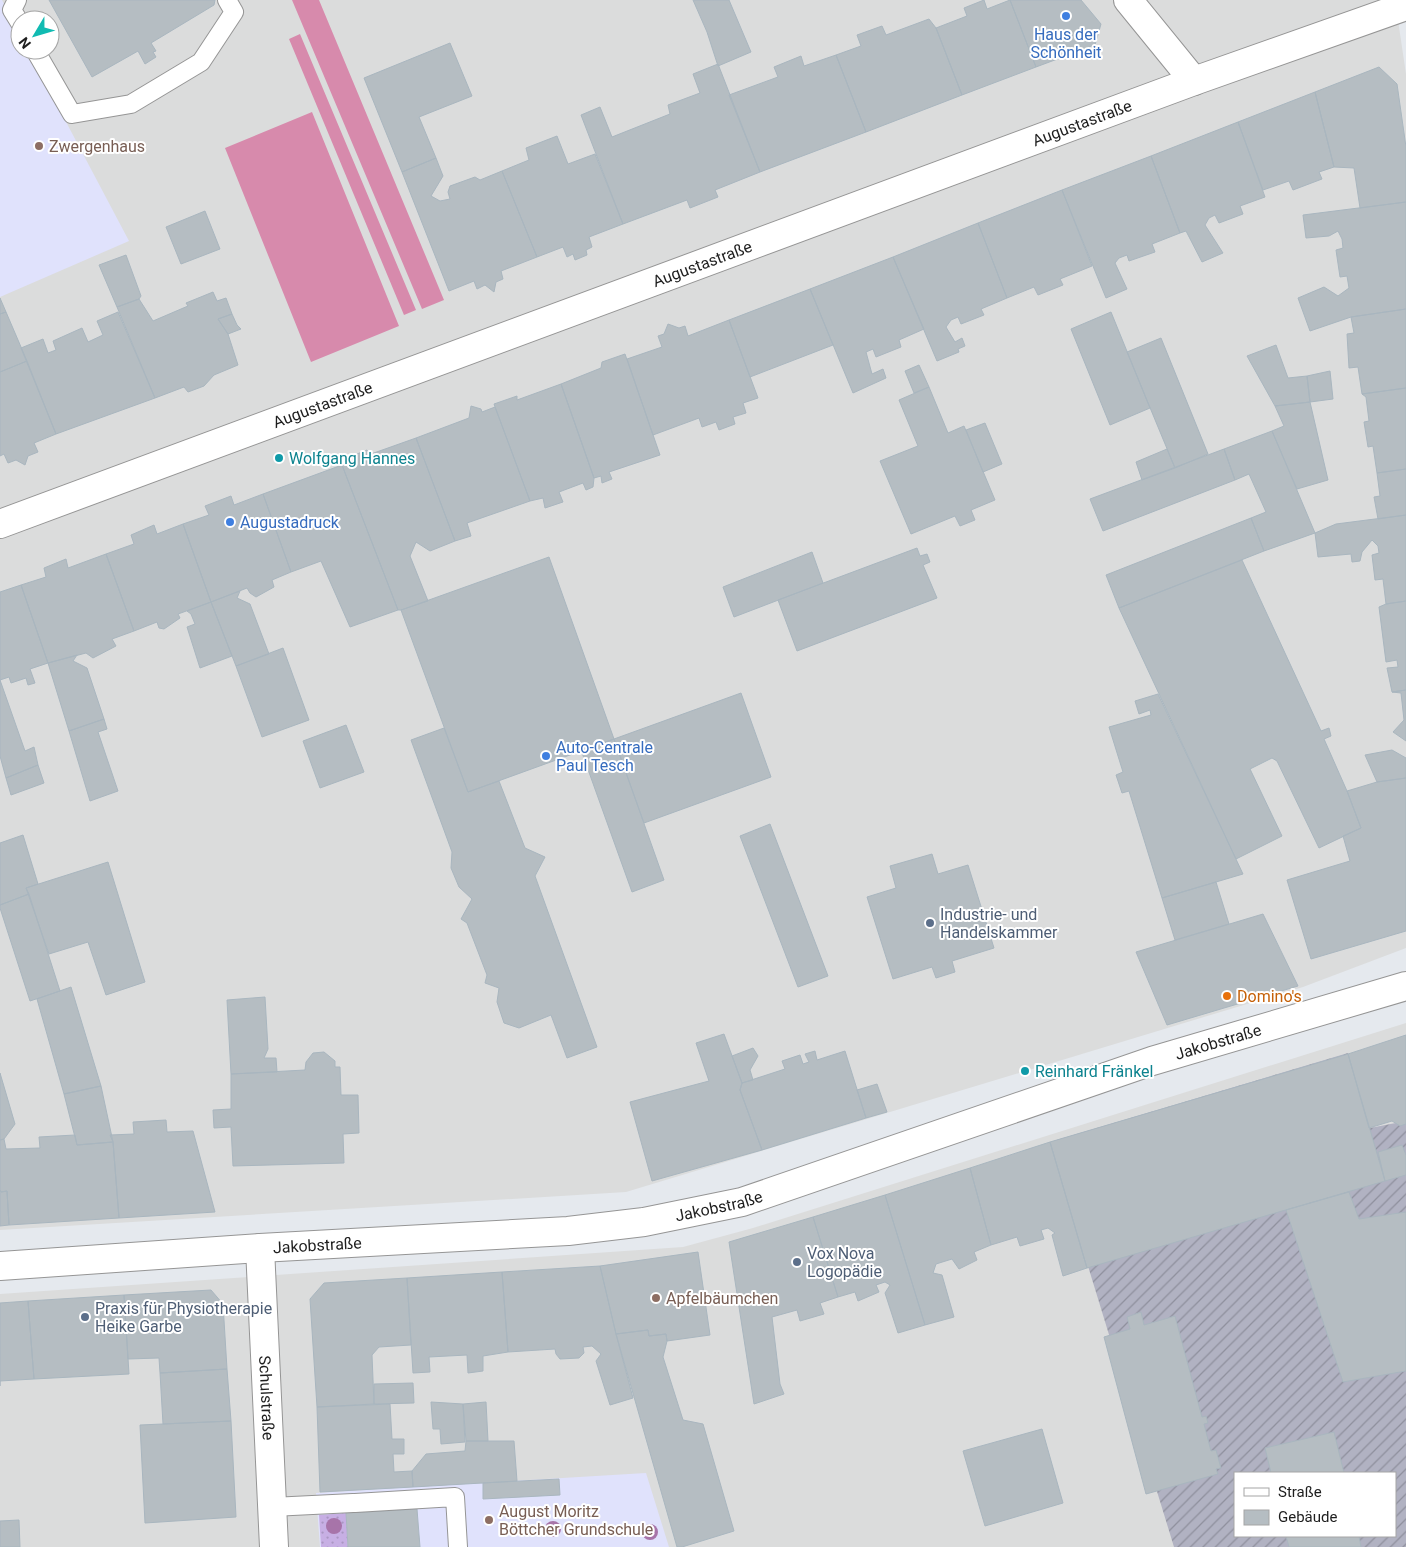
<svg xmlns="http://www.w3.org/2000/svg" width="1406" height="1547" font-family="Roboto,sans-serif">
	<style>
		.residential { fill: #dbdcdc; fill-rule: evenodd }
		.education { fill: #e0e2fc }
		.construction { fill: url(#construction-furrows); fill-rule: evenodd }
		.grass { fill: url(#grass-dots) }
		.pitch { fill: #d78aac }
		.building { fill: #b5bdc2; stroke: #a9b6bf }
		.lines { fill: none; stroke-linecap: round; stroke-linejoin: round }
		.lane-casing { stroke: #959595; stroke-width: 20 }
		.street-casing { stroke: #959595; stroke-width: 30 }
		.lane { stroke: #fff; stroke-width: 18 }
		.street { stroke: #fff; stroke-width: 28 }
		.tree { fill: #a774a9 }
		.shop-dot { fill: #3f7fe0; stroke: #fff; stroke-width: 2 }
		.education-dot { fill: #8d6e63; stroke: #fff; stroke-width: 2 }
		.culture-dot { fill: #0f9aa8; stroke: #fff; stroke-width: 2 }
		.service-dot { fill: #5c6f8a; stroke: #fff; stroke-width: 2 }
		.food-dot { fill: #e8710a; stroke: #fff; stroke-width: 2 }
		.labels { text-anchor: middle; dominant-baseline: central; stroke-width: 4; stroke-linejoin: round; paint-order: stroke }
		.shop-label { font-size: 16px; fill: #366cbe; stroke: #fff; text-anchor: start }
		.street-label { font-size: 16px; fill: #1e1e1e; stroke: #fff }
		.education-label { font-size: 16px; fill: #785e54; stroke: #fff; text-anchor: start }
		.culture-label { font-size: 16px; fill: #0d838f; stroke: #fff; text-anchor: start }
		.service-label { font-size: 16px; fill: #4e5e75; stroke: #fff; text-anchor: start }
		.food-label { font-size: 16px; fill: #c56008; stroke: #fff; text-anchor: start }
	</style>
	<defs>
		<pattern id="construction-furrows" width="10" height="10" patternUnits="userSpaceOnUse" patternTransform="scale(1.25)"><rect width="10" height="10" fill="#b1b2c2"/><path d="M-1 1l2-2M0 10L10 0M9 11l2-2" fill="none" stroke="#8f909d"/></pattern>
		<pattern id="grass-dots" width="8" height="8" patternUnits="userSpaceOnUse" patternTransform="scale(1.25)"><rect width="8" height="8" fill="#c7afe4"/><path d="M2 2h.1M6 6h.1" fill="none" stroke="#aa96c3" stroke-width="1.8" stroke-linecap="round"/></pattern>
	</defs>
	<rect width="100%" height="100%" fill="#e5e9ee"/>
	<path class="residential" d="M0 0H1395L1406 74V948L1303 987 626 1192 0 1230ZM20 20H50V50H20Z
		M1406 1023V1547H0V1294L683 1247 753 1228ZM1235 1473H1395V1536H1235Z"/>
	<path class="education" d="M0 0H2L20 34V50H28L129 241 0 297Z
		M646 1473 669 1547H320L316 1493Z"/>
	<path class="construction" d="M1348 1053 1370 1128 1406 1121V1547H1174L1050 1142ZM1235 1473H1395V1536H1235Z"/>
	<path class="grass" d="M346 1513 348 1547H321L319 1515Z"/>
	<path class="pitch" d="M292 0H319L444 300 422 309Z
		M300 34 416 310 404 315 289 39Z
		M312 112 399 326 311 362 225 148Z"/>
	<path class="building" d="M49 0H215L214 5 151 43 156 51 153 52 156 57 145 64 138 51 92 77Z
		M693 0H729L751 52 718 66 707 32Z
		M984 0 987 9 1010 0 1036 67 962 95 936 28 967 16 964 8Z
		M1010 0H1081L1101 24 1095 45 1036 67Z
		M929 19 936 28 962 95 866 132 836 55 861 46 857 35 882 26 886 35Z
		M450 43 472 96 419 117 436 158 402 172 364 78Z
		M836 55 866 132 760 172 729 95 778 77 774 67 801 56 804 66Z
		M718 64 760 172 715 190 718 197 690 208 687 200 623 224 581 115 600 107 612 137 670 114 668 105 700 93 693 74Z
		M1379 67 1397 84 1406 147V202L1360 208 1354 168 1334 167 1315 92Z
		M1315 92 1334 167 1319 172 1322 179 1293 190 1289 181 1263 190 1238 122Z
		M1238 122 1265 197 1240 206 1243 214 1219 223 1215 215 1209 218 1205 225 1223 253 1202 262 1186 231 1180 233 1151 156Z
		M557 136 568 164 595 154 623 224 589 237 592 247 586 250 587 255 575 260 573 254 567 257 563 247 537 257 502 171 529 160 526 148Z
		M1151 156 1180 233 1152 244 1155 252 1129 261 1127 255 1119 258 1115 263 1127 289 1106 298 1062 190Z
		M436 158 443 176 431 196 440 201 450 199 448 192 450 186 475 177 480 180 502 171 537 257 501 271 503 279 496 282 494 292 485 285 477 289 474 281 449 291 402 172Z
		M1062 190 1092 266 1060 279 1063 285 1038 295 1034 287 1007 298 978 223Z
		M1406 202V309L1351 317 1310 331 1298 298 1324 287 1338 296 1349 288 1347 276 1340 277 1336 250 1343 248 1342 239 1338 231 1329 236 1306 238 1303 215Z
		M205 211 220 249 181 264 166 227Z
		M978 223 1007 298 981 309 984 315 961 324 958 317 951 320 946 327 955 342 962 338 965 346 958 349 959 352 937 361 893 257Z
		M126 255 141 296 139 299 117 307 99 265Z
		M893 257 924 329 899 340 901 347 876 357 873 349 866 352 872 374 883 369 886 378 853 393 810 289Z
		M810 289 833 345 750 377 729 320Z
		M213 292 217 301 226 298 232 314 218 319 228 334 238 365 214 375 204 386 188 392 184 387 155 398 117 307 139 299 153 321 188 306 186 303Z
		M0 298 6 312 0 314Z
		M1406 309V388L1362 394 1358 367 1349 368 1347 334 1354 333 1351 317Z
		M6 312 27 361 0 372V314Z
		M118 312 155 398 56 434 21 348 43 339 48 353 56 350 53 341 82 328 88 342 103 335 97 321Z
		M1111 312 1150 408 1110 425 1071 329Z
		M232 314 237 325 241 329 228 334 218 319Z
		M729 320 758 398 743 403 746 413 733 417 735 424 719 430 716 422 702 427 699 418 653 435 627 359 662 347 658 336 664 334 668 324 679 328 685 326 688 336Z
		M1161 338 1208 454 1175 468 1127 352Z
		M1276 345 1288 378 1307 376 1310 402 1275 406 1247 356Z
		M625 354 660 455 609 472 612 479 602 483 601 476 594 478 561 384 601 368 602 362Z
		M27 361 56 434 34 443 38 452 28 456 25 465 16 460 8 463 4 454 0 456V372Z
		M919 365 929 387 914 393 905 371Z
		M1330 371 1333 399 1310 402 1307 376Z
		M561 384 594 478 593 487 586 490 583 483 559 492 563 502 545 508 543 498 530 501 494 404 517 396V400Z
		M929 387 948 433 964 426 995 500 971 510 975 520 960 526 955 516 911 534 880 461 918 446 899 400Z
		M1406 388V469L1377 473 1373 446 1368 447 1364 422 1369 421 1366 397 1362 394Z
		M1310 402 1328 480 1297 489 1272 431 1284 426 1275 406Z
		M471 406 481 409 482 412 495 407 530 501 467 523 471 536 455 541 416 438 469 418Z
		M985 423 1002 464 983 472 966 430Z
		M1272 431 1315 533 1264 551 1251 518 1266 512 1249 474 1235 480 1224 449Z
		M416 438 455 541 430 551 416 542 410 556 428 601 401 610H398L342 465V460L367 450 371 454Z
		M1167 449 1175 468 1142 480 1136 462Z
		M1224 449 1235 480 1103 531 1090 499Z
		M342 465 398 610 350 627 321 561 291 572 263 494Z
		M1406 469V515L1378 519 1374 497 1380 496 1377 473Z
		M263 494 291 572 272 580 274 587 256 597 250 593 247 588 211 602 183 524 209 515 205 506 231 496 234 505Z
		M1406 515V601L1386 604 1383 579 1375 580 1372 555 1379 553 1378 546 1372 540 1362 552 1360 561 1352 562 1351 554 1318 557 1315 533 1336 524Z
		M1251 518 1264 551 1119 608 1106 575Z
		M183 524 211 602 178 614 180 618 164 629 159 628 157 622 134 631 106 554 134 544 131 535 154 525 157 534Z
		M917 548 920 556 927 554 930 562 923 565 937 598 797 651 778 600Z
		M812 552 823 583 734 617 723 587Z
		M106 554 134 631 112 639 116 646 93 658 86 653 48 663 21 585 46 577 44 568 66 559 68 568Z
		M549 557 614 739 468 792 401 610Z
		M1242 560 1321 731 1329 728 1331 736 1324 739 1347 791 1361 828 1319 848 1277 761 1272 758 1250 769 1282 836 1236 859 1119 608Z
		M21 585 48 663 30 669 35 683 28 685 26 678 11 683 9 677 0 680V592Z
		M240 591 237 598 250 604 269 654 236 666 211 602Z
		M1406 601V690L1392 692 1387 668 1398 667 1397 660 1386 662 1379 607 1386 604Z
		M211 602 232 656 200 668 187 627 195 624 191 614 187 611Z
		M283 648 309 720 262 737 236 666Z
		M77 655 73 661 87 668 104 719 69 731 48 663Z
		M0 680 25 751 34 747 38 765 6 778 0 756Z
		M1406 690V741L1393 732 1404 720 1401 693 1392 692Z
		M741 693 771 777 644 823 614 739Z
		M1158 694 1243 874 1162 898 1129 791 1122 793 1116 775 1123 772 1109 727 1151 715 1150 710 1139 714 1135 701Z
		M104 719 107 729 98 732 118 791 90 801 69 731Z
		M346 725 364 772 320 788 303 741Z
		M444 728 468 792 499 781 525 848 545 857 535 876 597 1047 567 1058 551 1015 519 1028 504 1023 497 1002 499 988 485 983 487 975 467 923 461 919 472 899 459 887 451 868 452 852 411 740Z
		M614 739 664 880 632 892 581 750Z
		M1392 750 1406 758V778L1377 782 1365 755Z
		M38 765 44 783 11 795 6 778Z
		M1406 778V931L1311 959 1287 880 1350 861 1343 836 1361 828 1347 791 1377 782Z
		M770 824 828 976 798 987 740 836Z
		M23 835 38 884 26 888 29 894 0 905V843Z
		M932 854 938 874 968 865 994 948 952 961 955 972 936 978 932 967 893 979 867 897 896 888 890 866Z
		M108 862 145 982 106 995 88 942 49 954 26 888Z
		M1216 882 1229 924 1175 940 1162 898Z
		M29 894 60 991 30 1001 0 908V905Z
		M1263 914 1298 986 1167 1025 1136 952Z
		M71 987 101 1086 64 1094 37 999Z
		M265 997 268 1049 264 1058H276L277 1072 231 1074 227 1000Z
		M724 1034 742 1083 740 1090 762 1150 652 1181 630 1102 709 1081 696 1043Z
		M1406 1035V1124L1400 1126 1392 1121 1369 1128 1348 1054Z
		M753 1048 758 1056 750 1070 753 1080 742 1083 732 1056Z
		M815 1051 817 1060 845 1051 866 1118 762 1150 740 1090 742 1083 785 1069 782 1061 800 1055 803 1064 809 1062 805 1054Z
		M324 1052 335 1061V1067H340L341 1095H358L359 1133 343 1134 344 1163 233 1166 231 1127 214 1128 213 1110 231 1109V1074L305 1070 306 1062 313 1053Z
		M1348 1054 1385 1181 1087 1268 1050 1142Z
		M0 1073 15 1124 4 1139 0 1140Z
		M877 1084 887 1112 866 1118 857 1090Z
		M101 1086 113 1142 77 1145 64 1094Z
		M166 1120 167 1132 193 1131 215 1212 119 1218 113 1142 110 1135 134 1134 133 1122Z
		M75 1135 77 1145 113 1142 119 1218 9 1225 7 1191 1 1192 0 1190V1140L4 1139 6 1149 40 1148 39 1137Z
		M1050 1142 1087 1268 1063 1276 1052 1235 1055 1233 1048 1228 1041 1230 1044 1239 1020 1246 1017 1237 991 1245 970 1168Z
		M1402 1145 1406 1155V1175L1385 1181 1378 1152Z
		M970 1168 991 1245 974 1252 977 1260 959 1269 952 1259 936 1264 933 1273 942 1275 954 1317 925 1325 885 1195Z
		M0 1190 1 1192 7 1191 9 1225 0 1226Z
		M1349 1192 1359 1219 1406 1212V1371L1343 1382 1286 1210Z
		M885 1195 925 1325 898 1333 885 1293 890 1285 885 1282 876 1285 879 1292 858 1301 855 1292 838 1297 813 1217Z
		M813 1217 838 1297 820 1303 824 1314 800 1321 797 1310 772 1317 780 1384 784 1394 754 1404 729 1242Z
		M698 1252 710 1335 667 1341 666 1334 649 1336 648 1330 616 1334 600 1266Z
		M600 1266 616 1334 633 1398 610 1405 596 1361 601 1354 592 1346 583 1347 584 1353 579 1358 560 1359 556 1354 555 1349 508 1352 502 1272Z
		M502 1272 508 1352 483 1356V1371L468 1373 467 1355 429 1357 430 1372 413 1373 407 1278Z
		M407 1278 411 1345 379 1347 372 1355 374 1404 317 1407 310 1299 324 1283Z
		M211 1290 223 1304 227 1369 160 1373 159 1358 128 1359 124 1295Z
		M124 1295 129 1374 34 1379 28 1301Z
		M28 1301 34 1379 0 1381V1386V1303Z
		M1141 1312 1144 1325 1175 1316 1202 1417 1206 1416 1208 1423 1204 1424 1211 1451 1216 1450 1221 1468 1216 1469 1218 1474 1146 1494 1104 1337 1130 1329 1127 1317Z
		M648 1330 649 1336 666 1334 667 1341 663 1357 683 1420 703 1424 734 1531 682 1547H677L616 1334Z
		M227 1369 231 1421 163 1424 160 1373Z
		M413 1383 414 1403 374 1404V1384Z
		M431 1402 463 1404 465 1442 441 1444 440 1429H433Z
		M486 1402 488 1441H466L463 1404Z
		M390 1404 392 1439H404V1454H393L394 1472 412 1471 413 1487 320 1492 317 1407Z
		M231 1421 236 1517 145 1523 140 1425Z
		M1042 1429 1063 1503 985 1526 963 1451Z
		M1334 1432 1344 1473H1271L1265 1448Z
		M466 1441H514L517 1481 413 1487 412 1471 426 1454 465 1451Z
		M559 1479 560 1495 483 1499V1483Z
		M417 1509 420 1547H348L346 1513Z
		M19 1520 20 1547H0V1521Z
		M1286 1536H1359L1361 1547H1289Z"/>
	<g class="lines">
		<defs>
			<path id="lane" d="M17 0 12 10 20 23
				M35 50 72 114 131 104 201 62 234 12 227 0
				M355 1503 455 1497 458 1547
				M272 1507 353 1503"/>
			<g id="street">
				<path d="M1128 0 1194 81"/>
				<path id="s1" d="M0 524 1194 81 1406 6"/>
				<path id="s2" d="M260 1248 274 1547"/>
				<path id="s3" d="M0 1266 260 1248 568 1231 644 1222 742 1202 1152 1061 1406 986"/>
			</g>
		</defs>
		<use href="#lane" class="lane-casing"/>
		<use href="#street" class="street-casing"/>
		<use href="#lane" class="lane"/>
		<use href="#street" class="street"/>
	</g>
	<g class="tree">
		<circle cx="334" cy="1526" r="8"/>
		<circle cx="553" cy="1529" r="8"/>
		<circle cx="650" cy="1532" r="8"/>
	</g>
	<g class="shop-dot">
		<circle cx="1066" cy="16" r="5"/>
		<circle cx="230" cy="522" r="5"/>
		<circle cx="546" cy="756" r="5"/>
	</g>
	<g class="education-dot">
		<circle cx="39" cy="146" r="5"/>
		<circle cx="656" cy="1298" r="5"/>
		<circle cx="489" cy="1520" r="5"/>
	</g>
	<g class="culture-dot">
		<circle cx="279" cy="458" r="5"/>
		<circle cx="1025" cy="1071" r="5"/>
	</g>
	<g class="service-dot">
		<circle cx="930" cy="923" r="5"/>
		<circle cx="797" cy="1262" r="5"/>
		<circle cx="85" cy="1317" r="5"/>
	</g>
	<circle class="food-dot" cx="1227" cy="996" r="5"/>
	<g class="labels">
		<g class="shop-label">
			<text x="1066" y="34" text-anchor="middle">Haus der<tspan x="1066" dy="18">Schönheit</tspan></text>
			<text x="240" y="522">Augustadruck</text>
			<text x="556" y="747">Auto-Centrale<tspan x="556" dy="18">Paul Tesch</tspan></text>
		</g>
		<g class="street-label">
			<text stroke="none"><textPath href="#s1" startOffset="1154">Augustastraße</textPath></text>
			<text stroke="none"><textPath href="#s1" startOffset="749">Augustastraße</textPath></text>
			<text stroke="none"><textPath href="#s1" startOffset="344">Augustastraße</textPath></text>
			<text stroke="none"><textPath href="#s3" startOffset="1248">Jakobstraße</textPath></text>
			<text stroke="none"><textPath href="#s3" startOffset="722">Jakobstraße</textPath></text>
			<text stroke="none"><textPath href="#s3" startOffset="318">Jakobstraße</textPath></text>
			<text stroke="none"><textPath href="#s2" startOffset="150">Schulstraße</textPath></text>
		</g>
		<g class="education-label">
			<text x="49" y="146">Zwergenhaus</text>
			<text x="666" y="1298">Apfelbäumchen</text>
			<text x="499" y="1511">August Moritz<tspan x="499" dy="18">Böttcher Grundschule</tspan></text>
		</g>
		<g class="culture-label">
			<text x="289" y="458">Wolfgang Hannes</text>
			<text x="1035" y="1071">Reinhard Fränkel</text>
		</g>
		<g class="service-label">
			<text x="940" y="914">Industrie- und<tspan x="940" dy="18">Handelskammer</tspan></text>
			<text x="807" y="1253">Vox Nova<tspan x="807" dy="18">Logopädie</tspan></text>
			<text x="95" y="1308">Praxis für Physiotherapie<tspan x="95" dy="18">Heike Garbe</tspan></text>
		</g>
		<g class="food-label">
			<text x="1237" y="996">Domino's</text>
		</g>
	</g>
	<rect x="1234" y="1472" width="162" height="65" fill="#ffffff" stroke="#a5a5a5"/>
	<rect x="1244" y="1488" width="25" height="8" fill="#ffffff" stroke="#a5a5a5"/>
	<text x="1278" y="1497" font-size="15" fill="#1e1e1e">Straße</text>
	<rect x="1244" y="1510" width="25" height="15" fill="#b5bdc2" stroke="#a5a5a5"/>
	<text x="1278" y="1522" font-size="15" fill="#1e1e1e">Gebäude</text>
	<g transform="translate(35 35) rotate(232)"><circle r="24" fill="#ffffff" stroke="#a5a5a5"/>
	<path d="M0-4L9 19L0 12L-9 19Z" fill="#11bbb2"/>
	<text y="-8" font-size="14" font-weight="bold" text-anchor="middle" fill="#1e1e1e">N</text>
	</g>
</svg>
